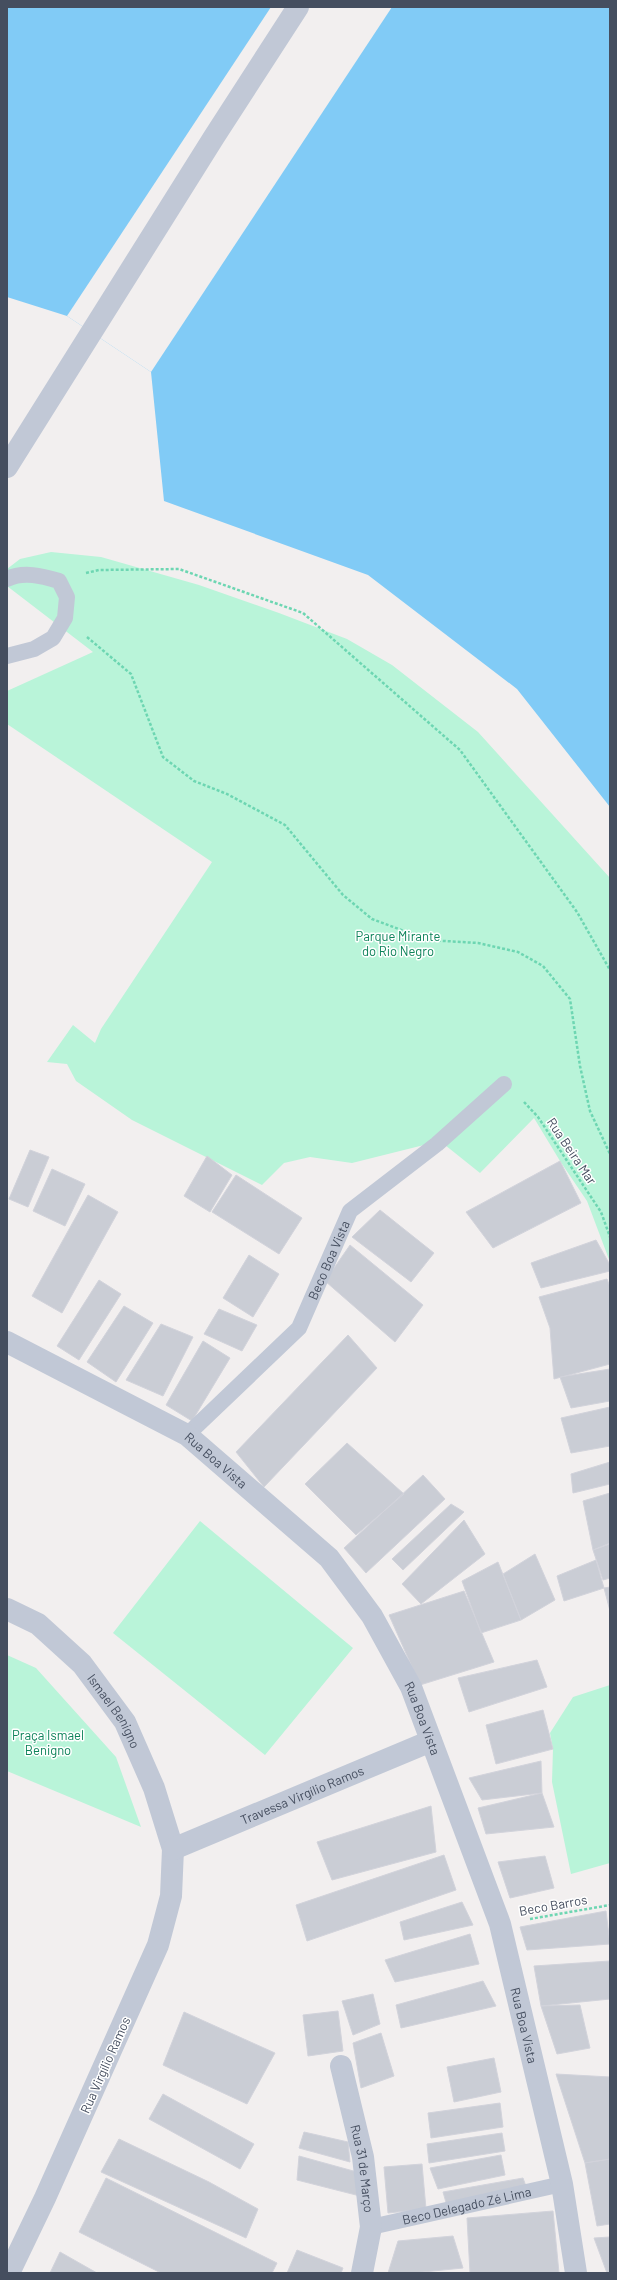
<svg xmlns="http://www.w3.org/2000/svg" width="617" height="2280" font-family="Barlow,sans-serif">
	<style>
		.green { fill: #b9f4d9 }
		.water { fill: #81cbf6 }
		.pier { fill: #f2efef }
		.building { fill: #cacdd5; stroke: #d2d3db }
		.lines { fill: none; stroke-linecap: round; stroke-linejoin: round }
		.path { stroke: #6dd6b2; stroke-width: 2.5; stroke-dasharray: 3 2; stroke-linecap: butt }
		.service { stroke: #c1c8d6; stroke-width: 16 }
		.minor { stroke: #c1c8d6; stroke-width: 22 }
		.tertiary { stroke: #c1c8d6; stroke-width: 22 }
		.labels { text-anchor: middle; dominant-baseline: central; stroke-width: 3; stroke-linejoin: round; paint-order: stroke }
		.park-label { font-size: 13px; fill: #0d835a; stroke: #fff }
		.street-label { font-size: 13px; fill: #454e5f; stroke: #fff }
	</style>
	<rect width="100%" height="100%" fill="#f2efef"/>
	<path class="green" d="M51 552 101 557 199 585 279 613 347 639 392 665 478 732 610 878V1262L587 1201 560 1161 534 1118 480 1173 440 1141 352 1163 310 1157 284 1163 262 1185 132 1120 76 1081 67 1064 47 1062 73 1025 95 1043 101 1029 212 862 7 724V691L93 652 7 586V569L20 559Z
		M200 1521 353 1648 265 1755 113 1633Z
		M7 1655 36 1668 116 1757 141 1827 7 1771Z
		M610 1685V1863L571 1874 552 1782 553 1749 550 1733 573 1697Z"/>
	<path class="water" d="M7 7H610V807L517 689 368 575 164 501 151 372 67 316 7 297Z"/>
	<path class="pier" d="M271 7H392L151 372 67 316Z"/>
	<path class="building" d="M30 1150 49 1157 28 1207 9 1199Z
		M207 1156 232 1175 210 1212 184 1196Z
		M560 1161 581 1203 493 1248 466 1212Z
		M52 1169 85 1184 65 1226 33 1211Z
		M236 1175 302 1218 279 1254 212 1212Z
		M88 1195 118 1212 62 1313 32 1296Z
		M380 1210 434 1253 411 1282 352 1237Z
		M596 1240 610 1265V1271L541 1288 531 1263Z
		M350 1245 423 1305 395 1342 325 1281Z
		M249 1255 279 1274 253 1317 223 1298Z
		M607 1279 610 1287V1364L554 1379 550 1328 539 1297Z
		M99 1280 121 1294 79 1360 57 1346Z
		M124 1306 153 1323 116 1382 87 1362Z
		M219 1309 257 1325 242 1351 204 1334Z
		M161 1324 193 1337 163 1396 126 1380Z
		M348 1335 377 1368 264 1487 236 1452Z
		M203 1341 230 1358 192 1421 166 1405Z
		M610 1369V1401L571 1408 560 1377Z
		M610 1407V1446L571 1453 561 1418Z
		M347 1443 404 1494 356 1535 305 1484Z
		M610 1462V1484L573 1493 571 1474Z
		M423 1475 445 1499 366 1573 344 1548Z
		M610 1493V1543L593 1550 583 1501Z
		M451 1504 464 1512 403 1570 392 1559Z
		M464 1520 485 1554 421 1604 402 1584Z
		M610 1544V1578L603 1580 593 1550Z
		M535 1554 555 1600 521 1620 503 1574Z
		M596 1560 604 1588 564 1601 557 1576Z
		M498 1562 521 1620 481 1633 462 1581Z
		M610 1587V1611L604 1588Z
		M464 1591 494 1662 420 1685 389 1615Z
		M537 1660 547 1687 469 1712 458 1678Z
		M543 1710 553 1749 496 1764 486 1725Z
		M541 1761 542 1793 482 1800 469 1778Z
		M542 1793 554 1827 486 1834 478 1808Z
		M431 1806 436 1852 332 1880 317 1842Z
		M444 1855 456 1890 307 1941 296 1905Z
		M545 1856 554 1888 510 1898 498 1862Z
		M462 1902 473 1925 404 1940 400 1922Z
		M606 1911 610 1944 527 1950 520 1927Z
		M470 1934 479 1964 395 1982 385 1960Z
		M610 1961V1999L541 2006 534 1966Z
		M483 1981 496 2006 401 2028 396 2005Z
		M373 1994 380 2024 353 2035 342 2001Z
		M580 2005 590 2048 557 2054 541 2006Z
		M338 2011 343 2051 308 2056 303 2015Z
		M184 2012 275 2053 247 2104 163 2065Z
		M381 2033 394 2076 361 2088 353 2043Z
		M494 2058 501 2092 454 2102 447 2067Z
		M556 2074 610 2077V2159L585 2163Z
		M163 2094 254 2144 240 2169 149 2119Z
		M500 2103 503 2127 431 2138 428 2113Z
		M304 2132 348 2142 350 2162 299 2148Z
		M502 2133 505 2151 429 2163 427 2144Z
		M119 2139 209 2182 258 2209 246 2238 101 2172Z
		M501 2155 505 2175 438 2189 430 2168Z
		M299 2156 357 2172 360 2196 297 2180Z
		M610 2159V2224L597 2226 585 2163Z
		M422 2164 426 2209 388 2213 384 2167Z
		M106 2178 277 2263 272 2273H161L79 2232Z
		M523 2178 527 2189 447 2206 443 2192Z
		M553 2211 559 2273H470L467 2218Z
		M453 2236 463 2268 413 2273H388L398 2241Z
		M610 2237V2273H607L594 2238Z
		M297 2250 343 2268 341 2273H287Z
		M60 2252 97 2273H50Z"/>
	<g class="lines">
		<path class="path" d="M86 573 99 570 179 569 303 613 460 750 577 912 610 970
			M87 637 131 674 163 757 194 781 227 794 285 825 343 895 372 919 428 940 478 943 518 952 543 966 570 999 580 1066 590 1111 610 1154
			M524 1102 538 1117 601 1212 610 1237
			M530 1919 610 1905"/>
		<g class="service">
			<path d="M7 579C24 571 42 576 59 581L67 597 65 618 53 638 34 649 7 656"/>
			<path id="s1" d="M187 1435 299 1328 350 1211 437 1144 504 1084"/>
			<path id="s2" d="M371 2227 562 2184"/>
		</g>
		<g class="minor">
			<path id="s3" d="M7 1342 187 1435 329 1558 372 1616 411 1687 500 1924 562 2184 576 2273"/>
			<path id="s4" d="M7 1609 38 1624 82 1664 125 1722 154 1788 173 1849 171 1896 158 1945 45 2198 9 2273"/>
			<path id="s5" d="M173 1849 431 1741"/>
			<path id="s6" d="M341 2066 363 2157 371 2227 362 2273"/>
		</g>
		<path class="tertiary" d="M7 467 214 137 298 7"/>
	</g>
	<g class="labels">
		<g class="park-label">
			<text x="398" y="936">Parque Mirante<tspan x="398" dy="15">do Rio Negro</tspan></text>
			<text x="48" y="1735">Praça Ismael<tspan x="48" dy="15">Benigno</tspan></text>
		</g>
		<g class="street-label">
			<text transform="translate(572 1151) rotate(56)">Rua Beira Mar</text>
			<text stroke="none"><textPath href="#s1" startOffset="229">Beco Boa Vista</textPath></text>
			<text stroke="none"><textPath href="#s3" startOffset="241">Rua Boa Vista</textPath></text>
			<text stroke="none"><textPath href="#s4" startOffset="151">Ismael Benigno</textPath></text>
			<text stroke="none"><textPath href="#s3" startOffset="577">Rua Boa Vista</textPath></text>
			<text stroke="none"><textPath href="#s5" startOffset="140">Travessa Virgílio Ramos</textPath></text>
			<text transform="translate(553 1905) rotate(-10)">Beco Barros</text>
			<text stroke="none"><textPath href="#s3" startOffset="901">Rua Boa Vista</textPath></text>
			<text transform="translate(105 2065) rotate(-66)">Rua Virgílio Ramos</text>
			<text stroke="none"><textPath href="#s6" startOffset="105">Rua 31 de Março</textPath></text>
			<text stroke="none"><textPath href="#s2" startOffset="98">Beco Delegado Zé Lima</textPath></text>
		</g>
	</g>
	<rect width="617" height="2280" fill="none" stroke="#454e5f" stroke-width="16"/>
</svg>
